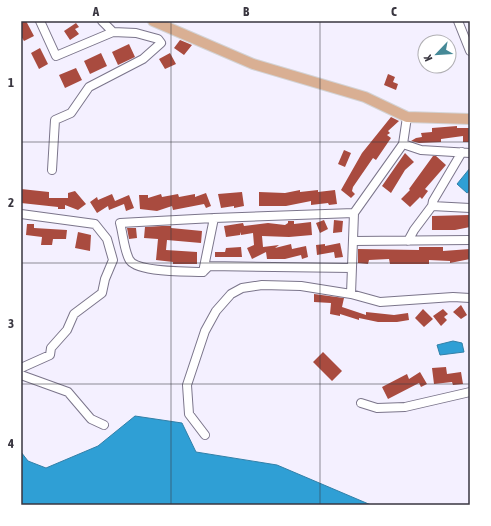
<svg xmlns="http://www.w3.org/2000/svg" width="491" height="526" font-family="'Asap Condensed',sans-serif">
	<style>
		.water { fill: #2f9fd5; stroke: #3280a8 }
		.building { fill: #a94b3f }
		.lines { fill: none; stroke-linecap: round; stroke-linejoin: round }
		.minor-casing { stroke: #7b758b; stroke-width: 10 }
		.major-casing { stroke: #d3d3d5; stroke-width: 12 }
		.minor { stroke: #fff; stroke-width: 8 }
		.major { stroke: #d9af93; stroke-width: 10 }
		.grid { fill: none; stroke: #393640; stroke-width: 1; stroke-opacity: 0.55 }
		.neatline { fill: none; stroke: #393640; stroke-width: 1.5 }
		.grid-label { font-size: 13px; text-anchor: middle; font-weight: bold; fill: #393640 }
	</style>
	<rect width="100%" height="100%" fill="#f4f0ff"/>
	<path class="water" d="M470 168V191L467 193 457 184Z
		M453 341 462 343 464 352 440 355 437 345Z
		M135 416 182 423 196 452 277 465 371 505H21V452L28 461 46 468 98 446Z"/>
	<path class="building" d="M21 21H26L34 36 24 41 21 36Z
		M76 23 79 27 75 29 79 34 70 40 64 31Z
		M180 40 192 45 184 55 174 48Z
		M129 44 135 57 118 65 112 52Z
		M40 48 48 64 39 69 31 53Z
		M101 53 107 66 90 74 84 61Z
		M170 53 176 64 165 69 159 59Z
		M76 68 82 80 65 88 59 75Z
		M388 74 395 77 393 82 398 84 396 90 384 85Z
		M391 117 399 121 388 131 390 133 387 135 391 138 376 160 373 158 353 187 352 191 355 194 351 198 341 190 362 153Z
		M457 126V128H470V142H463V136L441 139V142L419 143 411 141 416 138 422 137 421 133 432 132V128Z
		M344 150 351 153 345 167 338 164Z
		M405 153 414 162 405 170 391 193 382 186Z
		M433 156H436L446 165 425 189 428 191 422 199 420 197 410 207 401 199 410 190 409 189Z
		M21 189 49 192V198H68V193L75 191 86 204 78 210 65 205V209H58V207L21 203Z
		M300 190V192L318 190V192L335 190 337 204 329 205 328 203 311 205V201L286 206H259V192L285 193Z
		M242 192 244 206 234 208V206L221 208 218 194Z
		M206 193 211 206 206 208 204 204 173 210 172 206 157 211 140 209 139 195H148V198L161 194 162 197 178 194 179 197 195 194V197Z
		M112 194 115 201 129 195 134 208 126 211 124 204 109 210 108 206 97 213 90 202 97 197 98 200Z
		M469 215 470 227 455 230H432V216Z
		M324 220 328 229 320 233 316 223Z
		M334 220 343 221 342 232 333 233Z
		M288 221H294V224L311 222 312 235 289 237 262 236 263 247 279 245 275 248 291 244 292 249 306 246 308 257 302 259 301 255 285 259H267L266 252 252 259 247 248 254 245 253 233 241 235 240 232V235L226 237 224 226 243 223 244 226 268 223 285 225 288 223Z
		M27 224H34V228L67 230 66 239H53L52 245H41L42 237 26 235Z
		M162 226H171V228L202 231 201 243 167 240 166 250 197 252V264H173V262L156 260 158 239 144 238 145 227Z
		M127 228H136L137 238 129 239Z
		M78 232 91 235 90 251 75 248Z
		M340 243 343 257 335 258 334 252 317 255 316 245 325 244V246Z
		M241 247 242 257H215V252H225L226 248Z
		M419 247H443V251L470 249V259L450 263V261L429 260V264H390L389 259 369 260 368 264 358 263V249L419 250Z
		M314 294 344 298 342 307 366 315V312L394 315 408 313 409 320 397 322H378L359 318V320L340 314V316L330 314 331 303 314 302Z
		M461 305 467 315 461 319 453 312Z
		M423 309 433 319 424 327 415 318Z
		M443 309 448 314 444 317 447 320 441 326 433 316Z
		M323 352 342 371 332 381 313 362Z
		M446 367 447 374 461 372 463 384 453 385 452 382 434 384 432 368Z
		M420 372 427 384 421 387 419 383 388 399 382 387 407 374 409 379Z"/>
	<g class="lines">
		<defs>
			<path id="minor" d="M40 21 56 56 113 32 136 33 158 39 161 43 143 59 89 87 71 113 55 120 52 170
				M102 21 113 32
				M458 21 470 51
				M403 144 421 150 470 153
				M432 206 470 208
				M21 214 95 224 107 239 113 260 105 279 102 293 74 314 67 330 51 348 50 355 21 368
				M353 241 470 240
				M408 241 414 230 432 206 433 201 462 152
				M352 268 209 266 203 272C188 271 135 273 129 259 124 249 123 234 120 223L214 218 354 213
				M203 272 214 218
				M351 294 354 213 403 144 407 117
				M21 375 68 392 91 419 104 425
				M361 403 377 408 405 407 470 392
				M205 435 189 414 187 385 205 331 216 311 231 294 242 288 262 285 301 286 351 294 380 302 453 297 470 298"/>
			<path id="major" d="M153 21 253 64 365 97 407 117 470 119"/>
		</defs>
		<use href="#minor" class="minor-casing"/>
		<use href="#major" class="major-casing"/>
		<use href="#minor" class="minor"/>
		<use href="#major" class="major"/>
	</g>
	<path class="grid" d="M171 21V505M320 21V505M21 142H470M21 263H470M21 384H470"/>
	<rect width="491" height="526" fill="none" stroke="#ffffff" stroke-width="44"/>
	<g transform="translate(437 54) rotate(245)"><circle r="19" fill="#ffffff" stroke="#b0afb3"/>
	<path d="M0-3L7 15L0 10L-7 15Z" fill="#458997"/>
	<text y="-6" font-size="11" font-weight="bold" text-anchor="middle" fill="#393640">K</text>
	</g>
	<rect x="22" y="22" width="447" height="482" class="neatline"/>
	<g class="grid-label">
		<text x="96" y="16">A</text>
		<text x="246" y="16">B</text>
		<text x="394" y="16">C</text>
		<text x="11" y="87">1</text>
		<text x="11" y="207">2</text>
		<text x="11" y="328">3</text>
		<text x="11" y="448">4</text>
	</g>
</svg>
